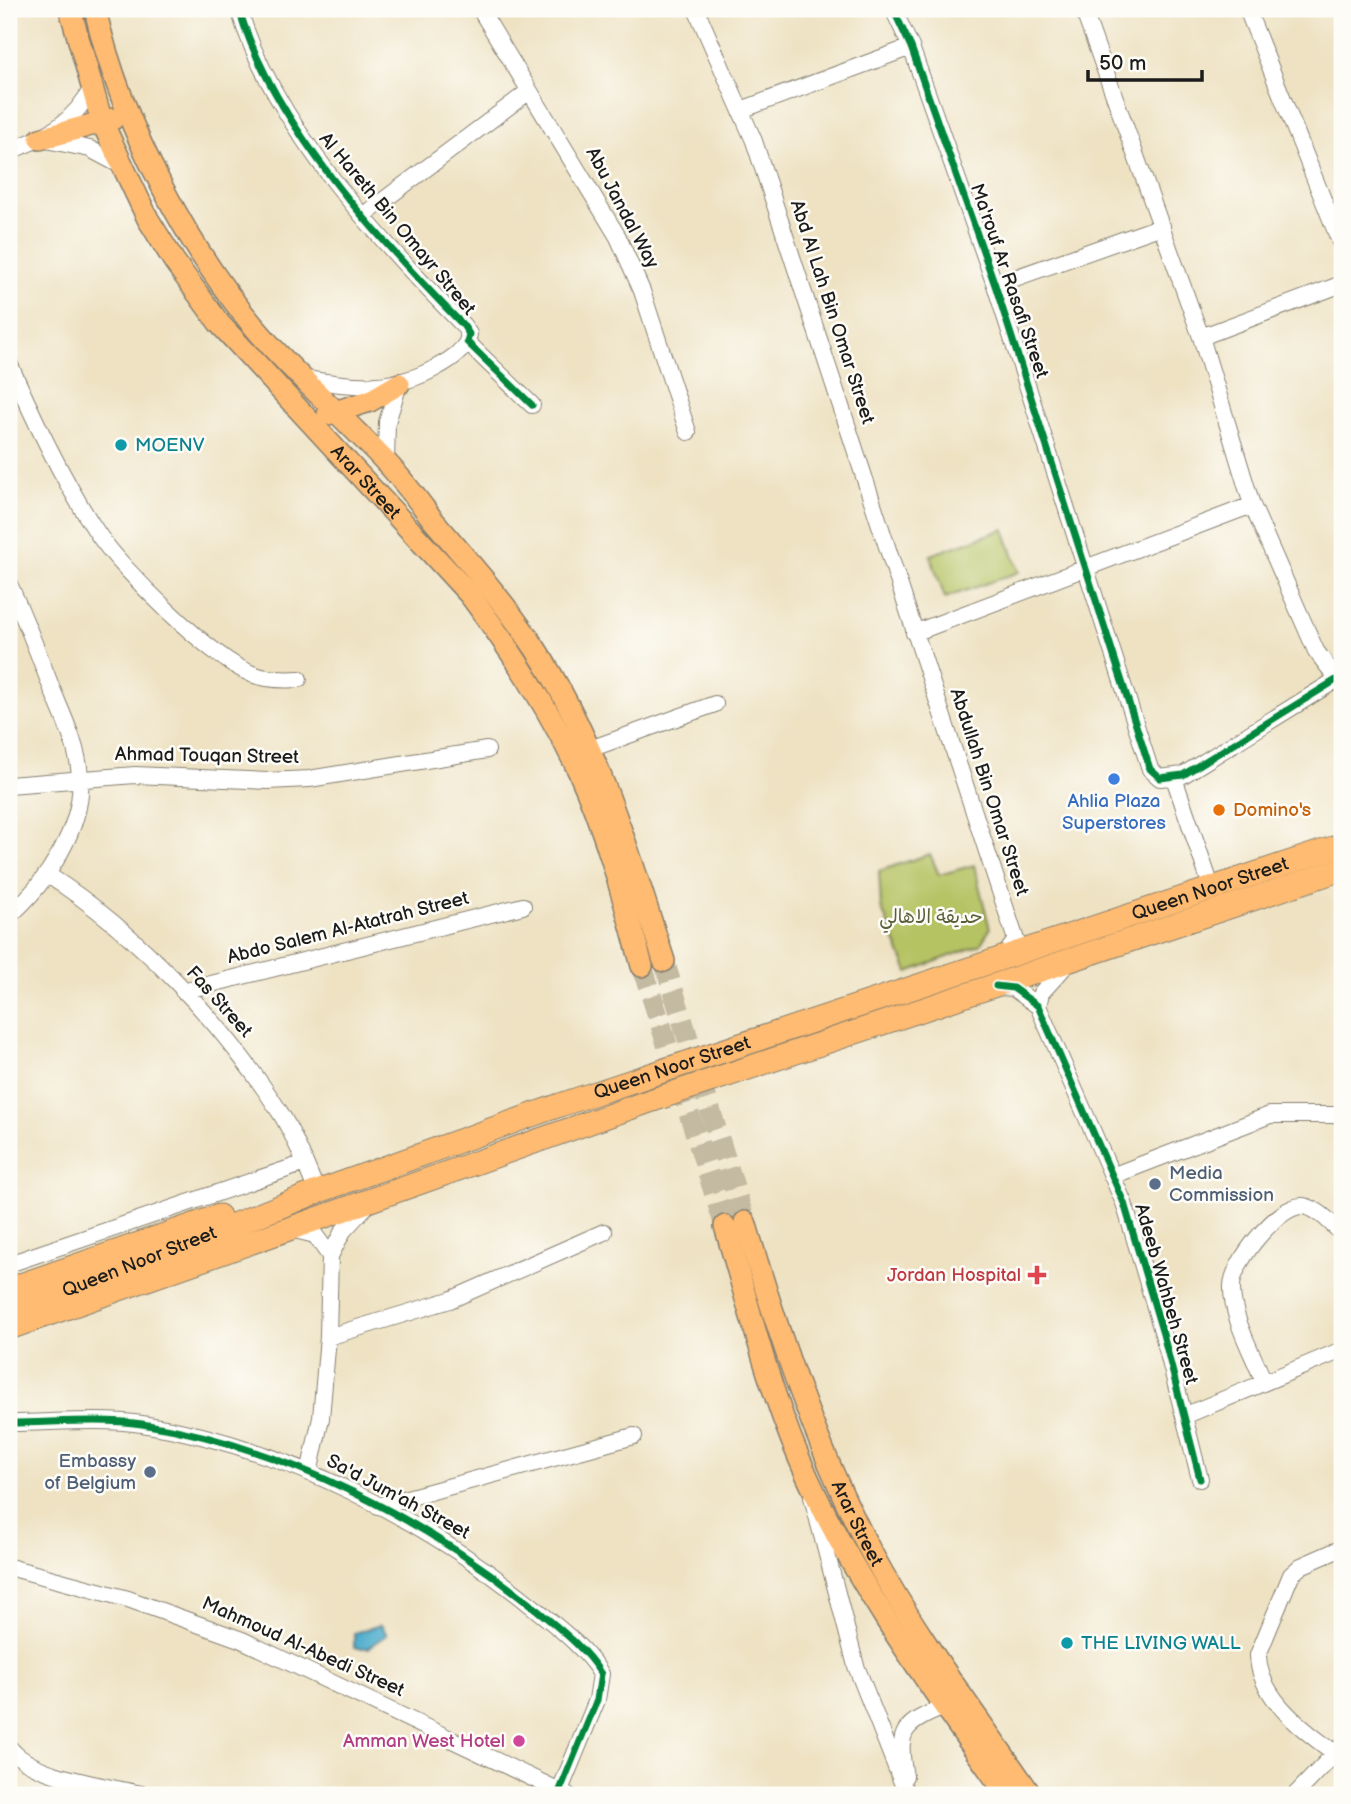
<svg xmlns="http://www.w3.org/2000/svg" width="1351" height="1804" font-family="'Balsamiq Sans','Playpen Sans Arabic',sans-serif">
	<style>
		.green { fill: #b6c364; stroke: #697040; stroke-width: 2 }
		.water { fill: #4caccb; stroke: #346474; stroke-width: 2 }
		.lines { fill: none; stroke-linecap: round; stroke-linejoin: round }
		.major-tunnel { stroke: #c4baa2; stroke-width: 21; stroke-dasharray: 21 10; stroke-linecap: butt }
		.minor-casing { stroke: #857f70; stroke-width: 18 }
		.major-casing { stroke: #857f70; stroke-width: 24 }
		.highway-casing { stroke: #857f70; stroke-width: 25 }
		.minor { stroke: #fff; stroke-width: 16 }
		.major { stroke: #febb71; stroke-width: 21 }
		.highway { stroke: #febb71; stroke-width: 23 }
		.cycleway-casing { stroke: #fdfcf7; stroke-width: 11 }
		.cycleway { stroke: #00873e; stroke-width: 7 }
		.culture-dot { fill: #0f9aa8; stroke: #fdfcf7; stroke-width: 2.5 }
		.shop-dot { fill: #3f7fe0; stroke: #fdfcf7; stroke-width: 2.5 }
		.food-dot { fill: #e8710a; stroke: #fdfcf7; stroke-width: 2.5 }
		.service-dot { fill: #5c6f8a; stroke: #fdfcf7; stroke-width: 2.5 }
		.health-dot { fill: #e0444e; stroke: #fdfcf7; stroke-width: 2.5 }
		.hotel-dot { fill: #d1479c; stroke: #fdfcf7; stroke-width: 2.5 }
		.labels { text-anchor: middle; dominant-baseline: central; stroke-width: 5; stroke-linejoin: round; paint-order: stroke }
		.street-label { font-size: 19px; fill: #1c1c1c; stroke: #fdfcf7 }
		.culture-label { font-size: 19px; fill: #0d838f; stroke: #fdfcf7; text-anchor: start }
		.shop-label { font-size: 19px; fill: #366cbe; stroke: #fdfcf7 }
		.food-label { font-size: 19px; fill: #c56008; stroke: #fdfcf7; text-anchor: start }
		.park-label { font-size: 19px; fill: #5a5f39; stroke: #fdfcf7 }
		.service-label { font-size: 19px; fill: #4e5e75; stroke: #fdfcf7; text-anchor: start }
		.health-label { font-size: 19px; fill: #be3a42; stroke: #fdfcf7; text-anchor: end }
		.hotel-label { font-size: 19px; fill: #b23c85; stroke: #fdfcf7; text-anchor: end }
	</style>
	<rect width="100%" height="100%" fill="#fdfcf7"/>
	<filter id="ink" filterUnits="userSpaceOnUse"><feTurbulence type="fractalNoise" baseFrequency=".0143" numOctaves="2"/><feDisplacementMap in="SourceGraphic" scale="14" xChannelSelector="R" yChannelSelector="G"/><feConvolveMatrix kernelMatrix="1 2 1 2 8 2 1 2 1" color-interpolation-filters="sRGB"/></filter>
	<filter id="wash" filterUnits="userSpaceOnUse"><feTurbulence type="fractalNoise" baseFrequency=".00686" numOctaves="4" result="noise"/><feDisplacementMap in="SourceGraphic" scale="28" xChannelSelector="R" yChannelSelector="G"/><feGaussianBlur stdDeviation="1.57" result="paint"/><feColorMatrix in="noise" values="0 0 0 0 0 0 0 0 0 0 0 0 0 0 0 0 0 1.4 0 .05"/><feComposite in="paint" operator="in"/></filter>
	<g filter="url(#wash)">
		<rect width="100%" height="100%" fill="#eee2c3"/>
		<path class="green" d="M1004 529 1019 572 945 598 930 555Z
			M930 854 939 875 974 865 990 929 980 945 908 972 881 907 879 871Z"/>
		<path class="water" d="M381 1625 387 1635 368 1648H354V1633Z"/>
	</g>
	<g filter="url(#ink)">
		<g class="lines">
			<path class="major-tunnel" d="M664 961 745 1222
				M642 966 725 1226"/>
			<defs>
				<path id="minor" d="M239 9C272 124 380 241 463 325L469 334 467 342 532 405
					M480 9 618 237 642 291 688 432
					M696 9 754 141 1016 940 1004 956
					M893 9 911 47 995 285 1150 769 1160 778 1183 775 1336 680
					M1083 9 1201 337 1252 505 1316 651 1342 685
					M1247 9 1342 247
					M741 110 911 47
					M46 140 90 149 120 165
					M9 151C47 137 74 123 93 86
					M364 215 528 92
					M995 285 1162 226
					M1201 337 1342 284
					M9 363C35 421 63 481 98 534 123 571 211 658 252 674 267 680 283 680 299 679
					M306 379C354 387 395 392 439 366 450 360 461 353 467 342
					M386 461 387 422 399 384
					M9 584C25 618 38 653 52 689 63 716 78 746 80 776 85 826 45 885 9 916
					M914 633 1252 505
					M590 749 715 704
					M1174 778 1212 889
					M9 785 135 775 267 781 309 779 487 750
					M48 875C137 932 225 1025 281 1114 296 1138 306 1166 317 1192
					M998 987 1013 988 1038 1006 1124 1203 1163 1334 1200 1479
					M183 991 523 906
					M1038 1006 1041 993 1068 963
					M1112 1176 1270 1115H1342
					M291 1229 315 1235 330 1256 328 1337 321 1418 309 1473
					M330 1256 343 1231 367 1205
					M9 1264 305 1163
					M328 1337 450 1300 604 1232
					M1264 1382C1253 1354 1231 1317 1232 1286 1232 1263 1279 1204 1303 1206 1318 1208 1332 1224 1342 1234
					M1184 1416 1342 1350
					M9 1423C53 1423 98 1418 142 1424 282 1445 429 1521 537 1610 560 1629 585 1648 601 1674L597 1700 558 1795
					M812 1497 856 1666 907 1795
					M378 1506 634 1436
					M1342 1548 1301 1566 1291 1575 1258 1655C1258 1699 1309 1735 1342 1758
					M9 1567 128 1599 242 1640 568 1795
					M9 1747C32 1778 108 1786 146 1795
					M905 1776C896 1729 904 1724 944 1707
					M1295 1795 1342 1746"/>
				<g id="major">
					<path id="s1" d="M70 9 102 122 148 219 174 261 219 323 470 595C512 651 549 709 579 772 607 834 624 901 642 966"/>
					<path d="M95 9C121 124 191 259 271 346 307 385 347 421 383 459 401 477 417 499 433 520 468 561 505 603 535 648 598 744 629 853 664 961"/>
					<path d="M40 139 113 119"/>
					<path d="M328 414 370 401 399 384"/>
					<path id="s2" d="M745 1222C779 1335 815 1446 870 1550 916 1636 976 1715 1031 1795"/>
					<path d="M725 1226C748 1303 767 1383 799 1458 851 1579 931 1688 1007 1795"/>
				</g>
				<g id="highway">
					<path d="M9 1289 219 1216"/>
					<path id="s3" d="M9 1313 317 1192 560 1105 1342 845"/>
					<path d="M15 1326 647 1102 1342 869"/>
				</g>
			</defs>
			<use href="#minor" class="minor-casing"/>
			<use href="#major" class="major-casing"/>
			<use href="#highway" class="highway-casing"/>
			<use href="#minor" class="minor"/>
			<use href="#major" class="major"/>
			<use href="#highway" class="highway"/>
			<defs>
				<path id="cycleway" d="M239 9C272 124 380 241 463 325L469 334 467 342 532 405
					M893 9 911 47 995 285 1150 769 1160 778 1183 775 1336 680
					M996 986 1013 988 1038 1006 1124 1203 1163 1334 1200 1479
					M9 1423C53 1423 98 1418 142 1424 282 1445 429 1521 537 1610 560 1629 585 1648 601 1674L597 1700 558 1795"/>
			</defs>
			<use href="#cycleway" class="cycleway-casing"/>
			<use href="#cycleway" class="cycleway"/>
		</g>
	</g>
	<g class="culture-dot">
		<circle cx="121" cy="445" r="7"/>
		<circle cx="1067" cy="1643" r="7"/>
	</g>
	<circle class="shop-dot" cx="1114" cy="779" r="7"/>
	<circle class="food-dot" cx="1219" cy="810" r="7"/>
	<g class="service-dot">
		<circle cx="1155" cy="1184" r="7"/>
		<circle cx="150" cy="1472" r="7"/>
	</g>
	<path class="health-dot" d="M1033.5 1264.5h7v7h7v7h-7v7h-7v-7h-7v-7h7z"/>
	<circle class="hotel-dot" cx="519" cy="1741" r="7"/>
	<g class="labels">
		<g class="street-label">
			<text transform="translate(622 208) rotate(62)">Abu Jandal Way</text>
			<text transform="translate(397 224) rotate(50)">Al Hareth Bin Omayr Street</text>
			<text transform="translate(1009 281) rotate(71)">Ma'rouf Ar Rasafi Street</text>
			<text transform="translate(832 312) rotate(72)">Abd Al Lah Bin Omar Street</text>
			<text stroke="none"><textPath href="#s1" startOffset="567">Arar Street</textPath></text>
			<text transform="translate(207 756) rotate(1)">Ahmad Touqan Street</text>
			<text transform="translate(989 792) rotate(72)">Abdullah Bin Omar Street</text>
			<text stroke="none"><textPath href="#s3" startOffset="1274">Queen Noor Street</textPath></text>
			<text transform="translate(348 928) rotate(-14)">Abdo Salem Al-Atatrah Street</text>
			<text transform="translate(219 1002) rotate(48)">Fas Street</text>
			<text stroke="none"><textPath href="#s3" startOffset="707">Queen Noor Street</textPath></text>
			<text stroke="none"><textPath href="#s3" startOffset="140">Queen Noor Street</textPath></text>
			<text transform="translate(1166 1294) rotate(74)">Adeeb Wahbeh Street</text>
			<text transform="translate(398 1497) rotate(28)">Sa'd Jum'ah Street</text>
			<text stroke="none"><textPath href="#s2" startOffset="322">Arar Street</textPath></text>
			<text transform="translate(303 1647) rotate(24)">Mahmoud Al-Abedi Street</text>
		</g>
		<g class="culture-label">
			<text x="135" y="445">MOENV</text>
			<text x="1081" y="1643">THE LIVING WALL</text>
		</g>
		<g class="shop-label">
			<text x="1114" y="801">Ahlia Plaza<tspan x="1114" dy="22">Superstores</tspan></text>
		</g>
		<g class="food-label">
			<text x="1233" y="810">Domino's</text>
		</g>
		<g class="park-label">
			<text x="931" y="917">حديقة الاهالي</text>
		</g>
		<g class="service-label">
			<text x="1169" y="1173">Media<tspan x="1169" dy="22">Commission</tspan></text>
			<text x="136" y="1461" text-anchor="end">Embassy<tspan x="136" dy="22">of Belgium</tspan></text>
		</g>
		<g class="health-label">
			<text x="1021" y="1275">Jordan Hospital</text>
		</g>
		<g class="hotel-label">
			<text x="505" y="1741">Amman West Hotel</text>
		</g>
	</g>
	<rect width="1351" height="1804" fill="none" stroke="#fdfcf7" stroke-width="35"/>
	<path d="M1088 70v10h114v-10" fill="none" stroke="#1c1c1c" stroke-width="3.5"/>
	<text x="1099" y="70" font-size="21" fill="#1c1c1c" stroke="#fdfcf7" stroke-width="5" paint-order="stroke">50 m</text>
</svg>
